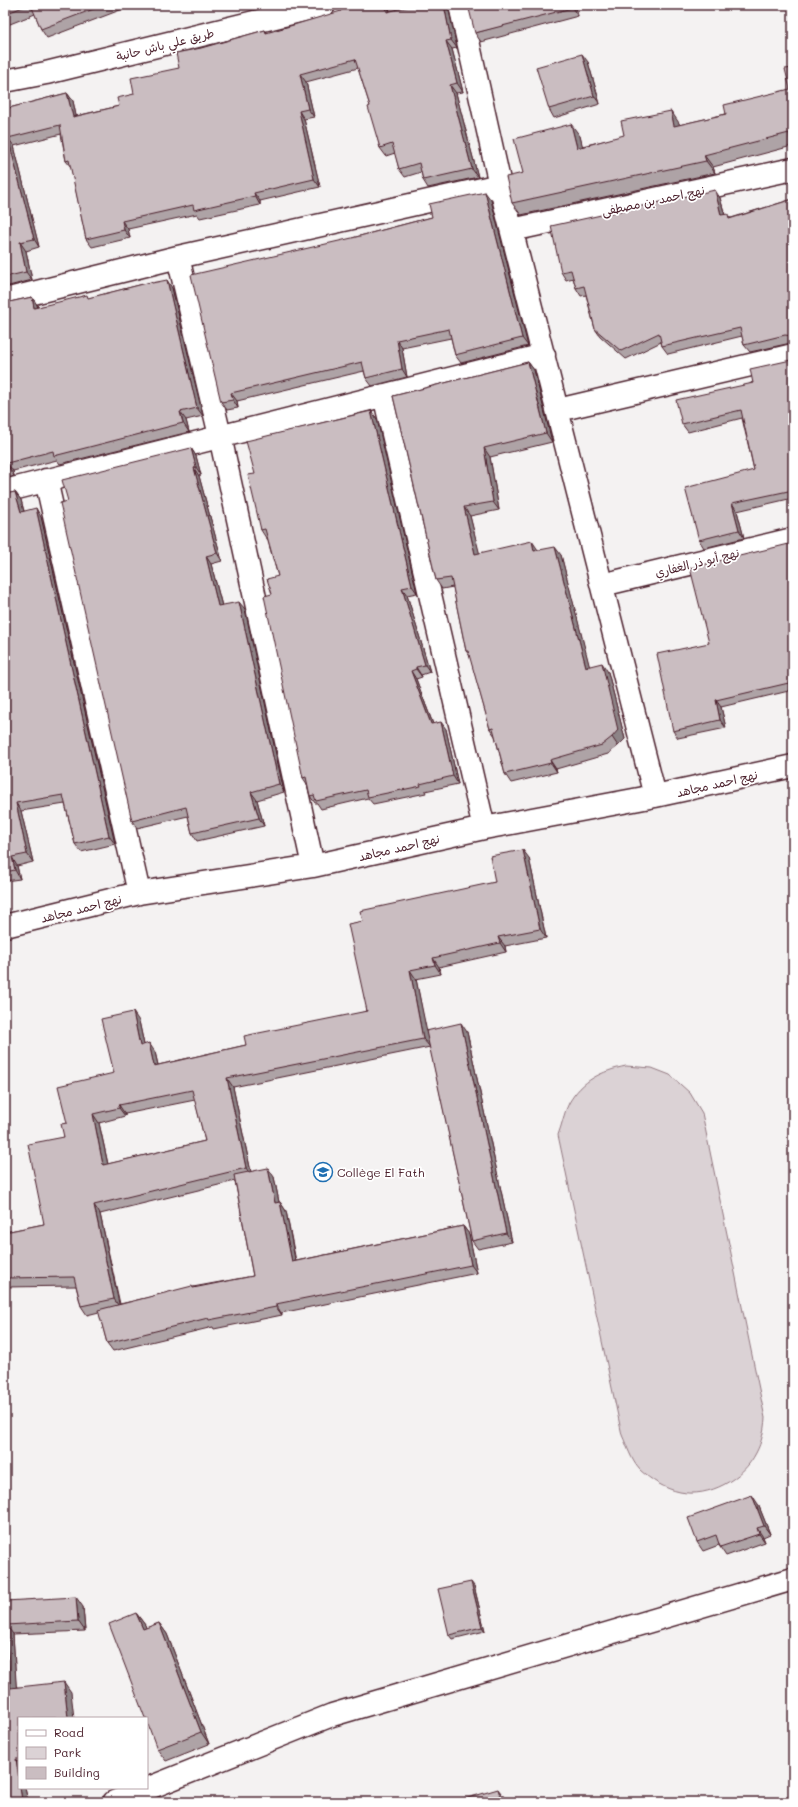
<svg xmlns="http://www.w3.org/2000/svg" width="798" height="1807" font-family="Mali,'Playpen Sans Arabic',sans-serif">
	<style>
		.green { fill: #dbd2d5; stroke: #927880 }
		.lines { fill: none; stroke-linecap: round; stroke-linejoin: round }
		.street-casing { stroke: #4a1f2b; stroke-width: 25 }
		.street { stroke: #fff; stroke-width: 22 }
		.wall { fill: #aea3a6; stroke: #4a1f2b; fill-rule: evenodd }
		.shaded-wall { fill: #8d8487; stroke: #4a1f2b }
		.building { fill: #cabdc1; stroke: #4a1f2b; fill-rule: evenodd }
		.labels { text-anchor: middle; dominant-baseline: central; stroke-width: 3.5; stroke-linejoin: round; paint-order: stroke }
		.street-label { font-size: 12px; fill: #4a1f2b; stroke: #fff }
		.poi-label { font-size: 12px; fill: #4a1f2b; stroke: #fff; text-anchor: start }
	</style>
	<rect width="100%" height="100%" fill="#f4f2f2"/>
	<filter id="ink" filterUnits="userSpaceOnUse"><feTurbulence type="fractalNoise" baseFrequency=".025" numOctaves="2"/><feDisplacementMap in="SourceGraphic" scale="8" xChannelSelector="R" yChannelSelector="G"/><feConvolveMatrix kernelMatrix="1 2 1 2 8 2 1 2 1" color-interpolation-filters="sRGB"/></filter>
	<g filter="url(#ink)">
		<path class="green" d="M626 1066 652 1068 670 1075 690 1093 702 1113 765 1418C764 1430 762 1442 756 1453 743 1479 709 1498 680 1492 665 1489 651 1480 640 1470 631 1460 627 1446 622 1435L558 1135C562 1125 564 1112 569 1103 582 1080 602 1071 626 1066Z"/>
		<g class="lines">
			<defs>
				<path id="street" d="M460 5 500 185 655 796
					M5 81 46 73 324 5
					M512 230 793 169
					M178 257 220 436 313 866
					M5 300 178 257 500 185
					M384 395 484 828
					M558 410 793 355
					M46 480 139 893
					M5 491 544 355
					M602 585 793 539
					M5 926 139 893 313 866 484 828 655 796 793 766
					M114 1802 332 1715 793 1579"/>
			</defs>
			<use href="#street" class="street-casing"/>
			<use href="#street" class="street"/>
		</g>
		<path class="wall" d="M5 5H127L128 7 47 38 41 29 35 14 5 26Z
			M388 5 390 11 448 6 457 48 452 49 463 92 456 93 478 177 428 188 423 180 421 172 405 177 399 169 395 153 386 156 380 148 370 106 358 68 306 82 314 117 304 119 320 187 260 201V205L200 218 197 214 128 229 130 238 92 247 86 239 71 167 66 161 61 134 14 146 39 247 26 251 32 280 5 287V109L67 93 73 101 76 116 119 106 134 94 179 68 201 48 265 30 267 33Z
			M575 5 578 16 481 42 475 33Z
			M588 62 600 104 554 118 549 109Z
			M793 68V147L792 146 713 167 715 173 521 215 512 203 523 173 580 136 582 146 679 123V125L726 114 790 89Z
			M720 198 725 215 731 218 793 199V343H791L750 352 744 345 742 336 668 354 662 346 661 342 626 359 600 336 595 329 586 295 581 296 576 288 573 278 566 280 561 272Z
			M491 200 528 346 461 363 455 355 451 338 402 348 407 377 372 386 366 378 364 371 237 401 238 408 227 410 221 402 352 238 432 217Z
			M151 282 152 283 172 288 203 416 186 420 189 432 60 464 57 460 13 471 14 476 5 479V303L32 297 37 305 38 307 89 298Z
			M793 358V498L737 511 744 538 704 548 699 540 754 470 742 418 688 432 682 424Z
			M528 362 534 370 552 442 490 457 499 510 470 516 479 554 538 550 561 555 589 666 608 672 625 739 618 746 608 754 556 769 557 772 511 783 505 774 495 736 490 729 470 656 466 651 453 587 442 589 436 580 393 396Z
			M371 411 377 419 417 593 407 595 430 672 421 675 422 677 416 679 433 724 446 729 458 784 425 791 426 793 373 804 368 798 321 809 317 803H315L310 796 307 784 303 778 272 594 278 576 267 538H266L261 530 255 474Z
			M191 448 196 456 201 475 199 476 222 561 211 564 222 606 245 609 284 792 257 800 264 826 197 841 192 833 188 816 137 828 132 821 68 501Z
			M15 492 21 500 24 511 41 517 115 844 81 852 75 844 65 804 21 811 33 862 17 866 20 879 5 881V494Z
			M793 543V690L721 707 726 728 678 738 673 731 709 643Z
			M529 858 546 938 505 946 506 952 439 967 441 974 416 979 426 1031 467 1032 512 1242 478 1249 472 1241 430 1047 233 1087 251 1172 274 1177 279 1202H280L286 1211 296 1261 463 1226 469 1234 477 1273 281 1313 282 1315 214 1329 213 1327 113 1351 107 1343 99 1312 87 1315 81 1306 76 1286 5 1287V1232L44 1224 67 1123 114 1073 139 1021 144 1045 155 1052 158 1065 246 1045 367 1011 363 921 495 882ZM195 1100 205 1141 108 1164 99 1123 125 1116V1114ZM235 1181 253 1276 193 1287 120 1304 100 1214Z
			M758 1504 770 1534 763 1537 765 1542 726 1556 720 1547 719 1545 703 1551 697 1542Z
			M474 1586 485 1631 452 1639 449 1635Z
			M5 1601 83 1607 85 1631 13 1634 16 1687 71 1692 19 1718V1788H25L28 1802H5Z
			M136 1613 145 1625 146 1628 159 1623 167 1634 209 1744 166 1761 157 1749Z"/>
		<path class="shaded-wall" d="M385 5H388L392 20 387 12Z
			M444 5H447L448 6 457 48 451 40Z
			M571 5H575L578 16 572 8Z
			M446 41 452 49 463 92 457 83Z
			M582 54 588 62 600 104 594 96Z
			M300 74 306 82 314 117 308 109Z
			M450 85 456 93 478 177 472 169Z
			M67 93 73 101 78 125 73 117Z
			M299 111 304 119 320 187 314 179Z
			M671 111 679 123 683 138 674 126Z
			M571 124 580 136 586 160 577 148Z
			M8 138 14 146 39 247 34 239Z
			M704 155 713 167 715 173 706 161Z
			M715 190 720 198 727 223 721 215Z
			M485 192 491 200 528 346 522 338Z
			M254 193 260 201V205L255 196Z
			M122 221 128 229 130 238 124 230Z
			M20 242 26 251 32 280 26 272Z
			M167 280 172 288 203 416 197 408Z
			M32 297 37 305 40 316 34 308Z
			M397 340 402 348 407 377 402 369Z
			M528 362 534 370 552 442 546 433Z
			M231 393 237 401 238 408 233 400Z
			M371 411 377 419 417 593 412 586Z
			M180 412 186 420 189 432 183 423Z
			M191 448 196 456 201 475 196 467Z
			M484 448 490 457 499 510 493 502Z
			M7 463 13 471 14 476 9 468Z
			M194 468 199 476 222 561 217 553Z
			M15 492 21 500 26 520 21 512Z
			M732 503 737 511 744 538 739 530Z
			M464 507 470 516 482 563 475 554Z
			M36 508 41 517 115 844 109 836Z
			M532 541 538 550 534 551Z
			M555 547 561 555 592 676 586 667Z
			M206 556 211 564 224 614 218 606Z
			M402 588 407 595 430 672 425 665Z
			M239 602 245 609 284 792 279 784Z
			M602 663 608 672 625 739 618 746 612 737Z
			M416 667 421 675 422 677 416 669Z
			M411 671 416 679 436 732 431 724Z
			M716 700 721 707 726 728 720 720Z
			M441 722 446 729 458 784 453 776Z
			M550 760 556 769 557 772 551 763Z
			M251 792 257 800 264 826 259 818Z
			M16 803 21 811 33 862 27 854Z
			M523 850 529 858 546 938 540 929Z
			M12 857 17 866 20 879 15 870Z
			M498 937 505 946 506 952 500 943Z
			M433 958 439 967 441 974 435 965Z
			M410 970 416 979 430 1047 423 1039Z
			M133 1012 139 1021 146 1054 140 1046Z
			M461 1023 467 1032 512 1242 506 1233Z
			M149 1043 155 1052 160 1074 154 1066Z
			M227 1078 233 1087 252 1177 246 1168Z
			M119 1105 125 1114V1116L119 1108Z
			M93 1114 99 1123 110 1174 103 1165Z
			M268 1168 274 1177 281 1212 275 1203Z
			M280 1202 286 1211 297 1270 292 1262Z
			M94 1205 100 1214 120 1308 114 1299Z
			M463 1226 469 1234 477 1273 471 1265Z
			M276 1304 281 1313 282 1315 276 1307Z
			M752 1495 758 1504 770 1534 764 1526Z
			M757 1528 763 1537 765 1542 759 1534Z
			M471 1582 474 1586 485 1631 482 1627Z
			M76 1597 83 1607 85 1631 78 1621Z
			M136 1613 145 1625 151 1641 143 1629Z
			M159 1623 167 1634 209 1744 201 1732Z
			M6 1625 13 1634 17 1697 10 1688Z
			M64 1682 71 1692 74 1718H68Z
			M16 1759 19 1764V1780Z
			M20 1788H25L28 1802H24L22 1800Z
			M498 1789 504 1797 505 1802H502Z"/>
		<path class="building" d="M5 5H28L5 14Z
			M31 5H104L41 29Z
			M355 5H385L387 12 414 5H444L451 40 446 41 457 83 450 85 472 169 423 180 419 163 399 169 392 144 380 148 368 107 370 106 355 59 300 74 308 109 299 111 314 179 254 193 255 196 194 210 193 205 122 221 124 230 86 239 69 160 66 161 60 125 8 138 34 239 20 242 26 272 5 277V109L67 93 73 117 119 106 117 98 134 94 131 78 179 68 176 53 201 48 265 30 266 33 341 11V9Z
			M468 5H571L572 8 475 33Z
			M582 54 594 96 549 109 536 67Z
			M793 68V145L792 146 789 133 704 155 706 161 512 203 506 177 523 173 514 139 571 124 577 148 624 135 621 121 671 111 674 126 726 114 724 105 790 89 785 69Z
			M715 190 721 215 728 214 729 219 793 199V337L792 336 785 335 744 345 740 328 662 346 659 333 621 351 595 329 584 286 576 288 571 270 561 272 551 226Z
			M485 192 522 338 455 355 449 329 397 340 402 369 366 378 362 362 231 393 233 400 221 402 191 275 352 238 432 217 429 204Z
			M167 280 197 408 180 412 183 423 54 456 53 451 7 463 9 468 5 469V303L32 297 34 308 87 295 88 298 151 282 152 283Z
			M793 358V490L732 503 739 530 699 540 685 488 754 470 741 410 682 424 676 400 753 383 750 369 791 360Z
			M528 362 546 433 484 448 493 502 464 507 475 554 532 541 534 551 555 547 586 667 602 663 618 730 612 737 602 745 550 760 551 763 505 774 493 728 490 729 468 651H466L451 578 436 580 393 396Z
			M371 411 412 586 402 588 425 665 416 667V669L411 671 431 724 441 722 453 776 420 784 421 786 368 797 366 790 316 801 314 795 310 796 306 777 303 778 264 596 272 594 267 579 278 576 265 529 261 530 248 475 255 474 246 441Z
			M191 448 196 467 194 468 217 553 206 556 218 606 239 602 279 784 251 792 259 818 192 833 186 807 132 821 60 503 68 501 62 480Z
			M15 492 21 512 36 508 109 836 75 844 63 795 16 803 27 854 12 857 15 870 5 872V494Z
			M793 543V682L716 700 720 720 673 731 657 654 709 643 690 568Z
			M523 850 540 929 498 937 500 943 433 958 435 965 410 970 423 1039 227 1078 246 1168 94 1205 114 1299 81 1306 74 1277 5 1278V1232L44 1224 28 1144 64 1137 61 1124 67 1123 58 1086 114 1073 101 1019 133 1012 140 1046 149 1043 154 1066 246 1045 244 1036 367 1011 348 924 363 921 360 911 495 882 490 856ZM192 1090 205 1141 103 1165 93 1114 119 1108V1105Z
			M461 1023 506 1233 472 1241 426 1031Z
			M268 1168 275 1203 280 1202 292 1262 463 1226 471 1265 276 1304V1307L209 1320 208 1318 107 1343 98 1310 192 1286 193 1288 253 1276 234 1175Z
			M752 1495 764 1526 757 1528 759 1534 720 1547 716 1535 697 1542 688 1518Z
			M471 1582 482 1627 449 1635 438 1589Z
			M76 1597 78 1621 6 1625 10 1688 64 1682 68 1718H19V1759H16L19 1780V1788H20L22 1800 5 1802V1601Z
			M136 1613 143 1629 159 1623 201 1732 157 1749 147 1722V1718H145L109 1624Z
			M498 1789 502 1802H454Z"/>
	</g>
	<defs>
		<symbol id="school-ring" viewBox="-11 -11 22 22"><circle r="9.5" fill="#fff" stroke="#1f6fb2" stroke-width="1.5"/><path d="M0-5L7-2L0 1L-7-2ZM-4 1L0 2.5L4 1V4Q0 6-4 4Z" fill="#1f6fb2"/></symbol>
	</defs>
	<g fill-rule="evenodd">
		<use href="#school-ring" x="312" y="1161" width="22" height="22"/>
	</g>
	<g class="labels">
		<g class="street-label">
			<text transform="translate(165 44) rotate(-14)">طريق علي باش حانبة</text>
			<text transform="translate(653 200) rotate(-12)">نهج احمد بن مصطفى</text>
			<text transform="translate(697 562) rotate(-14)">نهج أبو ذر الغفاري</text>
			<text transform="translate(717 783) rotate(-13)">نهج احمد مجاهد</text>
			<text transform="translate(399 847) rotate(-13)">نهج احمد مجاهد</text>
			<text transform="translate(81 908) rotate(-14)">نهج احمد مجاهد</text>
		</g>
		<g class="poi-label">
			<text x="337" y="1172">Collège El Fath</text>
		</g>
	</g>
	<rect width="798" height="1807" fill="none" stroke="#fff" stroke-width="20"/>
	<rect x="10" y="10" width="778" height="1787" fill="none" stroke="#4a1f2b" stroke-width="1.5" filter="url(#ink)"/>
	<rect x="18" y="1717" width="130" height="72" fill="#ffffff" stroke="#b7a5aa"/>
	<rect x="26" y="1730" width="20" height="6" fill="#ffffff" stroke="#b7a5aa"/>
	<text x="54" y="1737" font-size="12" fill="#4a1f2b">Road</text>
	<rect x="26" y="1747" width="20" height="12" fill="#dbd2d5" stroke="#b7a5aa"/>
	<text x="54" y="1757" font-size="12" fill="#4a1f2b">Park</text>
	<rect x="26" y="1767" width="20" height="12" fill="#cabdc1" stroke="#b7a5aa"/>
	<text x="54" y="1777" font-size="12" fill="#4a1f2b">Building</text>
</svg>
